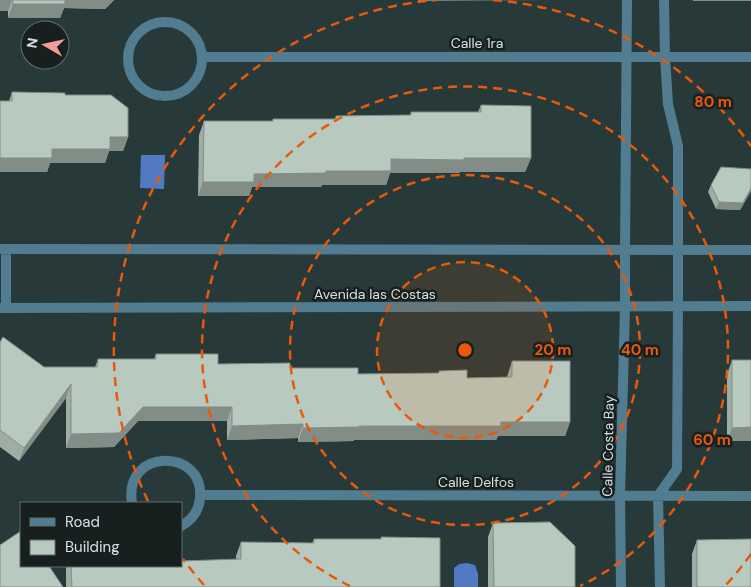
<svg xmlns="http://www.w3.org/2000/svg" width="751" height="587" font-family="'DM Sans',sans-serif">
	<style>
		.water { fill: #5279c4 }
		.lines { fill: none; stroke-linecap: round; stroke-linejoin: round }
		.minor { stroke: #527c8f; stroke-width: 10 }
		.tertiary { stroke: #527c8f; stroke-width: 10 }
		.wall { fill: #9eaea4 }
		.shaded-wall { fill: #818d86 }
		.building { fill: #b8cabf; stroke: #818d86 }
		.ring { fill: none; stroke: #e8590c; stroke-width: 2.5; stroke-dasharray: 9 6 }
		.labels { text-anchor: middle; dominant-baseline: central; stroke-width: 5; stroke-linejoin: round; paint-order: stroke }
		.street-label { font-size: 14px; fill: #d5e0e0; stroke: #171f1f }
		.centre { fill: #e8590c; stroke: #171f1f; stroke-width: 2.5 }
		.ring-label { font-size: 15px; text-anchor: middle; font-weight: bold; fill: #e8590c; stroke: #171f1f; stroke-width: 5; stroke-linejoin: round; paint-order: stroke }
	</style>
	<rect width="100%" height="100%" fill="#273a39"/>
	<path class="water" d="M141 155H165L164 189 140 188Z
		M467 563 475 565 478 574V587H454V568L459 564Z"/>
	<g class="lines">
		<path class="minor" d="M664 0 665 57 668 104 678 146V250
			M128 59a37 37 0 1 1 74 0a37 37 0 1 1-74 0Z
			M203 57H751
			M625 250 627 0
			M200 495 751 496
			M132 503C123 447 205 448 200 498 199 511 192 520 181 526
			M621 587 620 496 625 307
			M660 587 658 496 677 469 678 306"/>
		<path class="tertiary" d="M0 249 751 250
			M625 250V307
			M678 306V250
			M0 308 751 306
			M6 308V249"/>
	</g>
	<path class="wall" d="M0 0H114L105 9 64 8 60 18H8V11H0Z
		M12 92 65 95 128 137 123 151H109L105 163H50L47 172 9 101Z
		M481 105 531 158 525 172H460L459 173H390L386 185H322L321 187H252L249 196H198L199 135 204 121H272L273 119H335L336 116 410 115 411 112H478Z
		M751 169V191L740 210 716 209 708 192 711 185Z
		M0 342 44 367H95L98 359H154L156 354 218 364 358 374 439 373V371L467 378 507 377 512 361 570 422 565 436H498L496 440H354V441L298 442V438L227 440V421H138L114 447 66 448V398L19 461 0 447Z
		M732 360H751V441H727V374Z
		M493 523 575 587H488V537Z
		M314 539 440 587H66V566H181L236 560V556L241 542 312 543Z
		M697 540 751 587H692V554Z"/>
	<path class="shaded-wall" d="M0 0H12L8 11H0Z
		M63 0H114L105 9 64 8 60 18H8L13 4Z
		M418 0H553L418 1Z
		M693 0H751V1H693Z
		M110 137H128L123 151H109L105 163H50L47 172H0V158L52 149Z
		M464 158H531L525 172H460L459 173H390L386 185H322L321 187H252L249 196H198L203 182 254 174 326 171 391 159Z
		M751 188V191L740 210 716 209 719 202Z
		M71 384 66 398 19 461 24 448Z
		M143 407H232L227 421H138L114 447 66 448 71 434Z
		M501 422H570L565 436H498L496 440H354V441L298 442 303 428Z
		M303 424 298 438 227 440 232 426Z
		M751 427V441H727L732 428Z"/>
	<path class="building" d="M13 0H65V4H13Z
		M12 92 65 93V95H111L128 108V137H110V149H52V158H0V101H12Z
		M481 105 531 106V158H464V160L391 159V171H326V173L254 174V182H203L204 121H273V119H336V116L411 115V112H481Z
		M721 167 751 169V188L743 203 719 202 711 185Z
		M3 337 44 367H97L98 359H156V354H218V364L290 363V368H358V374L439 373V371L467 370V378L512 377V361H570V422H501V426H359V427L303 428V424L232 426V407H143L119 433 71 434V384L24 448 0 430V342Z
		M732 360H751V427L732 428Z
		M550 522 575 546V587H494L493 523Z
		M21 531V566H49L63 587H0V545Z
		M381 537 440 538V587H72L71 566H181V561L241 559V542L314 543V539H381Z
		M751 539V587H697V540Z"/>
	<circle cx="465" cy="350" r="88" fill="#e8590c" fill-opacity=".12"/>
	<g class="ring">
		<circle cx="465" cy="350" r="88"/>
		<circle cx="465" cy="350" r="175"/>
		<path d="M350 586A263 263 0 1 1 580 586"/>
		<path d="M751 554A351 351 0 0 1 726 585M204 585A351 351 0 0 1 183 559M148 501A351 351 0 0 1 437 0M493 0A351 351 0 0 1 751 146"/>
	</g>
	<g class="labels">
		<g class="street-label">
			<text x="477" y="43">Calle 1ra</text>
			<text x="375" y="294">Avenida las Costas</text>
			<text transform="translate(608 446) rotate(-89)">Calle Costa Bay</text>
			<text x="476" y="482">Calle Delfos</text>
		</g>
	</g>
	<circle cx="465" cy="350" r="8" class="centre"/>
	<g class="ring-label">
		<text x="713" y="107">80 m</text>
		<text x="553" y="355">20 m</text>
		<text x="640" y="355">40 m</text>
		<text x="712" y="445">60 m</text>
	</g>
	<rect x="20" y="502" width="162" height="65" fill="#171f1f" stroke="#636c6c"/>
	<rect x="30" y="518" width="25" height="8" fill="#527c8f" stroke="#636c6c"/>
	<text x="65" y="527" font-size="15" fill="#d5e0e0">Road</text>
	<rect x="30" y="540" width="25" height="15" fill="#b8cabf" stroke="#636c6c"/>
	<text x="65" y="552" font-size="15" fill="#d5e0e0">Building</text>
	<g transform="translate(45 45) rotate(279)"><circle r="24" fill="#171f1f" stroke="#636c6c"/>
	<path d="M0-4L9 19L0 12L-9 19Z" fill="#f59c96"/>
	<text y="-8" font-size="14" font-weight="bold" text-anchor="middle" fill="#d5e0e0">N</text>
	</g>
</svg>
